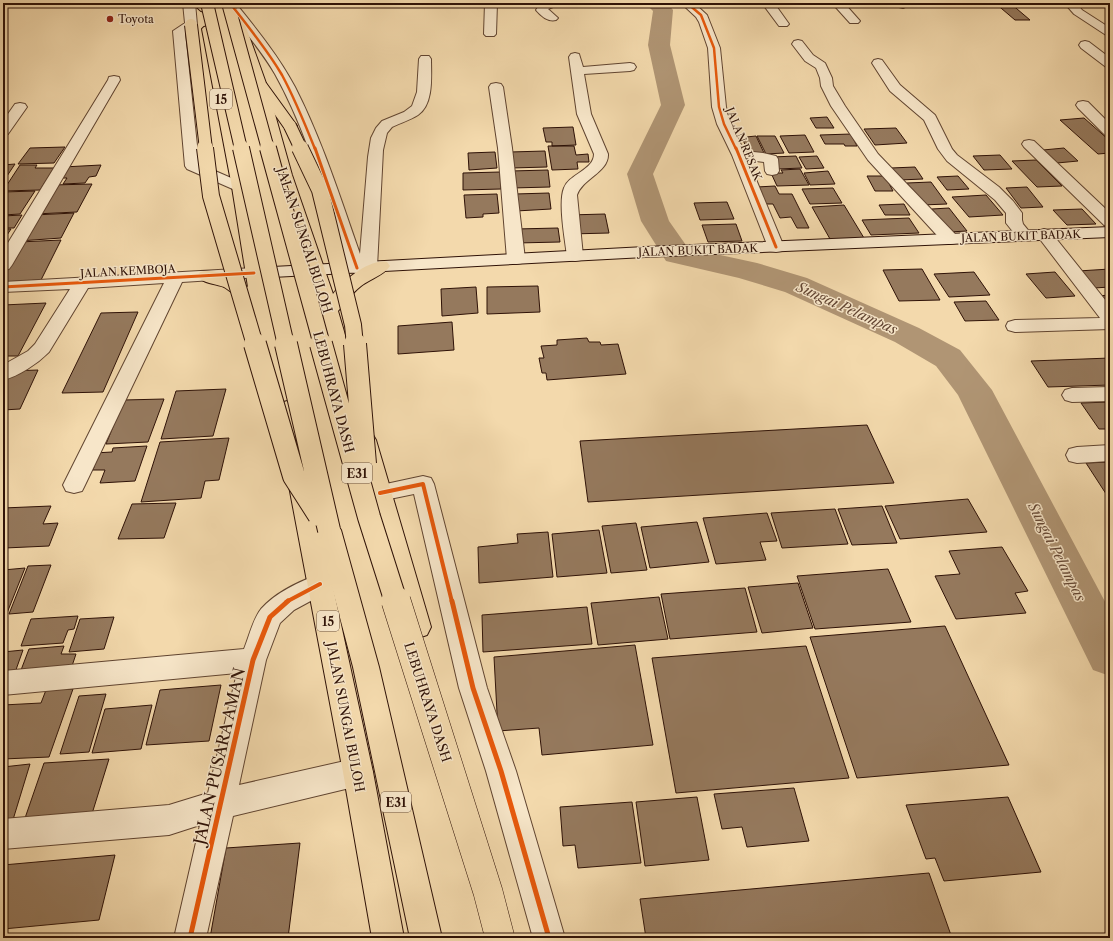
<svg xmlns="http://www.w3.org/2000/svg" width="1113" height="941" font-family="'Libre Caslon Text',serif">
	<style>
		.lines { fill: none; stroke-linecap: round; stroke-linejoin: round }
		.river { fill: #b09574; fill-rule: evenodd }
		.building { fill: #95795d; stroke: #2f1207 }
		.minor-casing { stroke: #604430; stroke-width: 2 }
		.secondary-casing { stroke: #2f1207; stroke-width: 2 }
		.trunk-casing { stroke: #2f1207; stroke-width: 2 }
		.motorway-casing { stroke: #2f1207; stroke-width: 2 }
		.minor { fill: #f7e6c9; fill-rule: evenodd }
		.secondary { fill: #f7e6c9; fill-rule: evenodd }
		.trunk { fill: #f3d9ac; fill-rule: evenodd }
		.motorway { fill: #f3d9ac; fill-rule: evenodd }
		.motorway-bridge-far3-casing { stroke: #2f1207; stroke-width: 14; stroke-linecap: butt }
		.motorway-bridge-far2-casing { stroke: #2f1207; stroke-width: 18; stroke-linecap: butt }
		.motorway-bridge-far1-casing { stroke: #2f1207; stroke-width: 24; stroke-linecap: butt }
		.motorway-bridge-casing { stroke: #2f1207; stroke-width: 30; stroke-linecap: butt }
		.motorway-bridge-far3 { stroke: #f3d9ac; stroke-width: 12 }
		.motorway-bridge-far2 { stroke: #f3d9ac; stroke-width: 16 }
		.motorway-bridge-far1 { stroke: #f3d9ac; stroke-width: 22 }
		.motorway-bridge { stroke: #f3d9ac; stroke-width: 29 }
		.cycleway-far3-casing { stroke: #f7e6c9; stroke-width: 4 }
		.cycleway-far2-casing { stroke: #f7e6c9; stroke-width: 5 }
		.cycleway-far1-casing { stroke: #f7e6c9; stroke-width: 6 }
		.cycleway-casing { stroke: #f7e6c9; stroke-width: 8 }
		.cycleway-far3 { stroke: #e8590c; stroke-width: 2.5 }
		.cycleway-far2 { stroke: #e8590c; stroke-width: 3 }
		.cycleway-far1 { stroke: #e8590c; stroke-width: 4 }
		.cycleway { stroke: #e8590c; stroke-width: 5 }
		.poi-dot { fill: #8f2418; stroke: #f7e6c9; stroke-width: 1.5 }
		.labels { text-anchor: middle; dominant-baseline: central; stroke-width: 3; stroke-linejoin: round; paint-order: stroke }
		.far-poi-label { font-size: 11px; fill: #2f1207; stroke: #f7e6c9; text-anchor: start }
		.far-street-label { font-size: 11px; fill: #2f1207; stroke: #f7e6c9 }
		.shield { fill: #f7e6c9; stroke: #6b5241; stroke-width: 1 }
		.shield-label { font-size: 12px; font-weight: bold; fill: #2f1207 }
		.street-label { font-size: 13px; fill: #2f1207; stroke: #f7e6c9 }
		.water-label { font-size: 14px; font-style: italic; fill: #634633; stroke: #f7e6c9 }
		.near-street-label { font-size: 16px; fill: #2f1207; stroke: #f7e6c9 }
	</style>
	<rect width="100%" height="100%" fill="#f3d9ac"/>
	<filter id="stains"><feTurbulence type="fractalNoise" baseFrequency=".005" numOctaves="4"/><feColorMatrix values="0 0 0 0 .2 0 0 0 0 .09 0 0 0 0 .02 0 0 0 .5 -.17"/></filter>
	<radialGradient id="worn" r=".72"><stop offset=".6" stop-color="#630" stop-opacity="0"/><stop offset="1" stop-color="#630" stop-opacity=".3"/></radialGradient>
	<g class="lines">
		<path class="river" d="M645 3H667L673 10 670 45 685 105 653 174 669 221 688 248 757 263 807 278 919 328 960 350 992 390 1110 611V676L1093 670 958 395 936 366 895 342 785 292 739 278 666 261 641 221 627 174 661 105 648 45 653 11Z"/>
	</g>
	<path class="building" d="M995 3H1010L1030 20H1015Z
		M827 117 834 128H816L810 118Z
		M1084 118 1110 141V153L1098 154 1060 120Z
		M573 127 576 145 552 146V142H546L543 128Z
		M896 128 907 143 875 145 864 129Z
		M851 134 857 146H845L844 144H825L820 135Z
		M805 135 814 152 789 153 780 136Z
		M756 136 764 153 749 154 743 140H748L746 137Z
		M757 136H775L784 153 766 154Z
		M548 146H574L576 155 588 154 589 162H577L578 169 552 170Z
		M65 147 54 163 18 164 30 148Z
		M1064 148 1078 161 1057 163 1043 150Z
		M545 151 547 167 511 168 510 152Z
		M495 152 497 168 469 170 468 153Z
		M1000 155 1012 169 984 170 973 156Z
		M796 156 802 168 778 169 772 157Z
		M817 156 824 168 806 169 799 157Z
		M1036 160 1062 186 1037 187 1012 161Z
		M15 164 7 176H3V165Z
		M20 165H37L35 168H54L40 190 3 191Z
		M101 165 96 176 89 177 85 183 63 184 67 178H57L63 167Z
		M915 167 923 179 899 180 891 168Z
		M800 169 809 185 777 186 771 173H783L781 170Z
		M548 170 550 187 512 188 511 171Z
		M828 171 835 184 810 185 804 173Z
		M500 172 501 189 463 190V173Z
		M867 176H885L893 191H875Z
		M958 176 969 189 947 190 937 177Z
		M931 182 947 204 922 205 907 183Z
		M92 184 77 212 35 214 52 185Z
		M775 186 779 194H792L809 228H797L791 217 780 218 773 204H765L757 187Z
		M1027 187 1043 207 1021 208 1006 188Z
		M833 188 842 203 810 204 802 189Z
		M35 191 20 214 3 215V192Z
		M549 193 551 209 516 211 515 194Z
		M497 194 499 213 483 214V217L466 218 464 195Z
		M986 195 1003 215 969 217 952 197Z
		M727 202 734 219 700 220 694 203Z
		M904 204 910 215H885L879 205Z
		M844 205 864 238 830 239 812 207Z
		M949 208 967 231 949 232 932 209Z
		M1082 209 1096 224 1067 225 1053 210Z
		M74 213 61 238 19 241 34 215Z
		M605 214 609 233 570 234 568 215Z
		M22 215 14 228H3V216Z
		M909 218 919 233 871 235 862 220Z
		M736 224 742 241 708 242 702 225Z
		M558 228 560 242 517 243 516 229Z
		M3 229H11L3 241Z
		M61 240 41 280 3 282V269L19 242Z
		M922 269 940 300 899 301 883 270Z
		M1110 269V287L1094 288 1078 271Z
		M974 272 990 295 949 297 934 274Z
		M1055 272 1075 296 1046 298 1026 274Z
		M538 286 540 312 487 314V287Z
		M476 287 478 313 442 316 441 289Z
		M1110 295V312L1097 296Z
		M986 301 999 320 965 321 954 302Z
		M46 303 18 356H3V305Z
		M138 312 103 392 62 393 101 313Z
		M452 322 454 350 398 354V326Z
		M587 338 589 342H600L601 345 618 344 626 374 547 380 546 373H542L539 358H544L541 346 557 345V340Z
		M1110 358V385L1048 387 1031 361Z
		M38 370 20 409 3 410V387L11 371Z
		M226 389 213 436 161 439 176 391Z
		M164 399 148 442 106 444 124 400Z
		M1110 402V429H1099L1081 403Z
		M867 425 894 483 588 502 580 441Z
		M229 438 219 480 205 481 201 498 141 502 160 442Z
		M147 446 135 481 100 483 105 470H93L95 464H89L94 453 112 452 113 448Z
		M1110 462V500L1086 463Z
		M968 499 987 532 900 539 885 506Z
		M176 503 164 538 118 539 132 504Z
		M51 506 43 524 58 523 49 546 5 548 3 554V508Z
		M882 506 897 543 852 545 838 509Z
		M835 509 848 544 782 548 771 513Z
		M767 513 777 541 760 542 766 560 716 564 703 518Z
		M697 522 709 562 650 568 641 527Z
		M636 523 647 570 611 573 602 526Z
		M599 530 607 573 557 577 552 534Z
		M548 532 553 577 479 583 478 547 518 543 517 534Z
		M1002 547 1028 591 1015 593 1026 613 956 619 935 576 960 574 949 551Z
		M51 565 33 612 9 614 28 566Z
		M25 568 5 618H3V570Z
		M888 569 911 622 815 629 797 576Z
		M798 583 813 628 762 633 748 587Z
		M745 588 757 632 670 639 661 594Z
		M659 597 668 639 598 645 591 603Z
		M587 607 592 644 483 652 482 615Z
		M78 616 74 629 68 630 63 643 21 646 31 619Z
		M114 617 104 649 69 652 80 619Z
		M945 626 1009 765 857 778 810 637Z
		M635 645 653 745 542 755 539 728 498 731 494 657Z
		M64 646 61 654H76L69 675 18 678 29 649Z
		M806 646 849 778 676 793 652 658Z
		M23 650 12 681 3 682V652Z
		M221 685 209 741 146 745 160 690Z
		M73 689 49 757 3 759V705L41 703 46 690Z
		M106 694 89 752 60 754 79 696Z
		M152 705 141 749 92 753 105 709Z
		M109 759 91 817 24 821 44 763Z
		M30 764 12 823 3 824V767Z
		M794 788 809 841 747 847 742 827 722 829 714 794Z
		M697 797 709 860 645 866 636 802Z
		M1008 797 1041 872 944 881 935 858 926 859 906 805Z
		M632 802 641 863 578 868 575 845 563 846 560 807Z
		M300 843 288 938H210L226 848Z
		M115 855 99 920 3 929V865Z
		M929 873 952 938H646L640 899Z"/>
	<g class="lines">
		<defs>
			<path id="minor" d="M183 3H195L197 25 185 33 199 164 245 184 248 187 245 190 240 192 235 190 187 169 185 166 173 31 185 23Z
				M485 3H497L496 34 494 36H486L484 34Z
				M544 3H560L558 5 548 9 558 18 556 20C548 22 541 16 536 10L539 5Z
				M681 3H694L707 15 720 48 726 107 731 124 744 151 763 153 776 156 778 159 779 171 777 174 772 175 767 174 765 171 764 162 748 160 784 247 782 251 776 252 770 251 768 247 732 155 717 124 712 107 708 48 699 22 696 17Z
				M762 3H774L789 24 787 26H779Z
				M832 3H844L860 21 858 23H850Z
				M896 3H908L909 5 903 8 899 7Z
				M1069 3H1081L1079 6 1082 10 1110 28V37L1106 35 1074 14 1067 6Z
				M233 4 237 5C258 31 279 57 295 87 322 140 340 197 360 254L368 157 371 138 376 128 382 121 404 112 412 106 417 92 419 59 421 56H429L431 59C431 76 434 104 418 115 410 120 400 123 392 127L387 133 383 150 377 267 374 271 357 273 351 272 348 268C327 204 308 133 275 74 261 50 243 30 227 7Z
				M798 40 802 41 813 55 825 63 832 78 833 86 845 106 878 154 956 235 958 239 956 243 950 244 944 243 868 160 831 106 821 86 820 78 816 68 805 61 792 44 794 41Z
				M1085 41 1089 42 1110 58V68L1106 67 1081 48 1079 45 1081 42Z
				M575 53 579 54 583 67 630 63 634 64 636 67 634 70 630 71 584 74 591 114 608 154C609 172 582 179 577 195L583 256 581 260 575 261 569 260 567 256C565 240 558 202 564 188 569 174 594 170 594 154L577 114 569 57 571 54Z
				M878 59 882 60 900 85 935 115 952 149 957 155 999 187 1013 201 1022 213V220L1023 224 1032 235 1030 238 1024 240 1018 238 1006 223V213L995 200 947 161 938 149 924 120 890 91 872 63 874 60Z
				M114 76 119 77 120 80 12 265 9 269 3 270V251L108 80 109 77Z
				M496 83 501 84 503 87 512 148 525 259 522 263 516 264 510 263 507 259 498 148 489 87 491 84Z
				M1083 101 1088 102 1110 124V136L1105 135 1078 108 1076 105 1078 102Z
				M20 103 25 104 27 107 8 134 3 135V121L15 104Z
				M1029 140 1034 141 1110 213V227L1104 225 1024 147 1022 144 1024 141Z
				M1044 229 1050 231 1110 306V329L1015 332 1008 330 1006 326 1008 322 1015 320 1100 318 1036 234 1038 231Z
				M254 268 260 269 263 273 260 277 182 282 85 485 82 491 74 493 66 491 63 485 164 283 88 288 49 352C37 364 19 376 3 380V365L28 351 35 344 70 289 3 292V282Z
				M1110 387V401L1072 402 1065 400 1062 395 1065 390 1072 388Z
				M1110 445V461L1077 463 1069 461 1066 455 1069 449 1077 447Z
				M423 476 431 478 434 484 487 688 516 771 565 938H533L486 771 459 688 414 494 380 501 372 499 369 493 372 487Z
				M320 574 329 577 332 584 329 591 294 610 280 623 266 660 239 785 358 758 368 762 373 772 368 782 358 786 233 816 206 938H174L200 825 169 835 3 849V819L169 805 208 793 237 673 3 695V671L244 649C249 637 253 619 261 609 275 593 300 581 320 574Z"/>
			<path id="secondary" d="M1110 227V237L645 257 254 278 248 277 245 273 248 269 254 268 645 247Z"/>
			<path id="trunk" d="M192 3H205L211 9 205 12 201 11Z
				M236 13 240 14 242 16 267 86 292 175 333 294C343 281 370 258 387 262L390 266C384 275 370 279 361 286 352 293 346 302 338 311L365 403 362 408 355 410 348 408 345 403 308 270 276 175 255 86 230 16 232 14Z
				M208 26 212 27 214 29 248 187 269 306 290 395 287 400 280 402 273 400 270 395 251 305C242 303 233 292 224 287 216 284 202 283 197 276L200 272C215 268 235 278 248 287L232 187 202 29 204 27Z
				M365 432 373 435 376 440 431 627 427 635 418 638 409 635 405 627 354 440 357 435Z
				M300 478 308 480 311 486 373 772 404 938H372L343 772 289 486 292 480Z"/>
			<path id="motorway" d="M261 82 266 83 295 123 297 126 295 129 290 130 285 129 255 86 256 83Z
				M329 521 337 524 341 530 379 667 442 938H410L353 667 317 530 321 524Z"/>
		</defs>
		<use href="#minor" class="minor-casing"/>
		<use href="#secondary" class="secondary-casing"/>
		<use href="#trunk" class="trunk-casing"/>
		<use href="#motorway" class="motorway-casing"/>
		<use href="#minor" class="minor"/>
		<use href="#secondary" class="secondary"/>
		<use href="#trunk" class="trunk"/>
		<use href="#motorway" class="motorway"/>
		<defs>
			<path id="motorway-bridge-far3" d="M207 3 241 149
				M228 3 268 149
				M191 25 206 149
				M290 126 301 149"/>
			<path id="motorway-bridge-far2" d="M205 148 211 196 255 345
				M241 148 286 345
				M268 148 322 345
				M300 148 320 190 353 325 355 345"/>
			<path id="motorway-bridge-far1" d="M255 344 294 476 319 515
				M286 344 329 530
				M321 344 369 517 396 602
				M355 344 365 464"/>
			<path id="motorway-bridge" d="M396 601 488 892 500 938"/>
		</defs>
		<use href="#motorway-bridge-far3" class="motorway-bridge-far3-casing"/>
		<use href="#motorway-bridge-far2" class="motorway-bridge-far2-casing"/>
		<use href="#motorway-bridge-far1" class="motorway-bridge-far1-casing"/>
		<use href="#motorway-bridge" class="motorway-bridge-casing"/>
		<use href="#motorway-bridge-far3" class="motorway-bridge-far3"/>
		<use href="#motorway-bridge-far2" class="motorway-bridge-far2"/>
		<use href="#motorway-bridge-far1" class="motorway-bridge-far1"/>
		<use href="#motorway-bridge" class="motorway-bridge"/>
		<defs>
			<path id="cycleway-far3" d="M687 3 701 15 714 48 719 107 724 124 736 149
				M233 7C250 29 268 51 282 75 295 99 305 124 315 149"/>
			<path id="cycleway-far2" d="M315 148 357 268
				M736 148 776 247
				M3 287 254 273"/>
			<path id="cycleway-far1" d="M380 493 423 484 452 602
				M286 602 320 584"/>
			<path id="cycleway" d="M452 601 473 688 501 771 549 938
				M190 938 253 660 270 617 288 601"/>
		</defs>
		<use href="#cycleway-far3" class="cycleway-far3-casing"/>
		<use href="#cycleway-far2" class="cycleway-far2-casing"/>
		<use href="#cycleway-far1" class="cycleway-far1-casing"/>
		<use href="#cycleway" class="cycleway-casing"/>
		<use href="#cycleway-far3" class="cycleway-far3"/>
		<use href="#cycleway-far2" class="cycleway-far2"/>
		<use href="#cycleway-far1" class="cycleway-far1"/>
		<use href="#cycleway" class="cycleway"/>
	</g>
	<circle class="poi-dot" cx="110" cy="19" r="4"/>
	<g class="labels">
		<g class="far-poi-label">
			<text x="118" y="19">Toyota</text>
		</g>
		<g class="far-street-label">
			<text transform="translate(744 144) rotate(68)">JALAN RESAK</text>
			<text transform="translate(1021 236) rotate(-2)">JALAN BUKIT BADAK</text>
			<text transform="translate(698 250) rotate(-2)">JALAN BUKIT BADAK</text>
			<text transform="translate(128 271) rotate(-3)">JALAN KEMBOJA</text>
		</g>
		<g class="shield">
			<rect x="210" y="89" width="22" height="20" rx="3"/>
			<rect x="342" y="463" width="30" height="20" rx="3"/>
			<rect x="317" y="611" width="22" height="20" rx="3"/>
			<rect x="381" y="792" width="30" height="20" rx="3"/>
		</g>
		<g class="shield-label">
			<text x="221" y="99">15</text>
			<text x="357" y="473">E31</text>
			<text x="328" y="621">15</text>
			<text x="396" y="802">E31</text>
		</g>
		<g class="street-label">
			<text transform="translate(305 240) rotate(72)">JALAN SUNGAI BULOH</text>
			<text transform="translate(334 392) rotate(75)">LEBUHRAYA DASH</text>
			<text transform="translate(428 702) rotate(72)">LEBUHRAYA DASH</text>
			<text transform="translate(346 717) rotate(79)">JALAN SUNGAI BULOH</text>
		</g>
		<g class="water-label">
			<text transform="translate(847 308) rotate(24)">Sungai Pelampas</text>
			<text transform="translate(1057 552) rotate(63)">Sungai Pelampas</text>
		</g>
		<g class="near-street-label">
			<text transform="translate(219 756) rotate(-77)">JALAN PUSARA AMAN</text>
		</g>
	</g>
	<rect width="1113" height="941" fill="none" stroke="#f3d9ac" stroke-width="16"/>
	<rect x="4" y="4" width="1105" height="933" fill="none" stroke="#2f1207" stroke-width="2"/>
	<rect x="8" y="8" width="1097" height="925" fill="none" stroke="#2f1207"/>
	<rect width="100%" height="100%" filter="url(#stains)"/>
	<rect width="100%" height="100%" fill="url(#worn)"/>
</svg>
